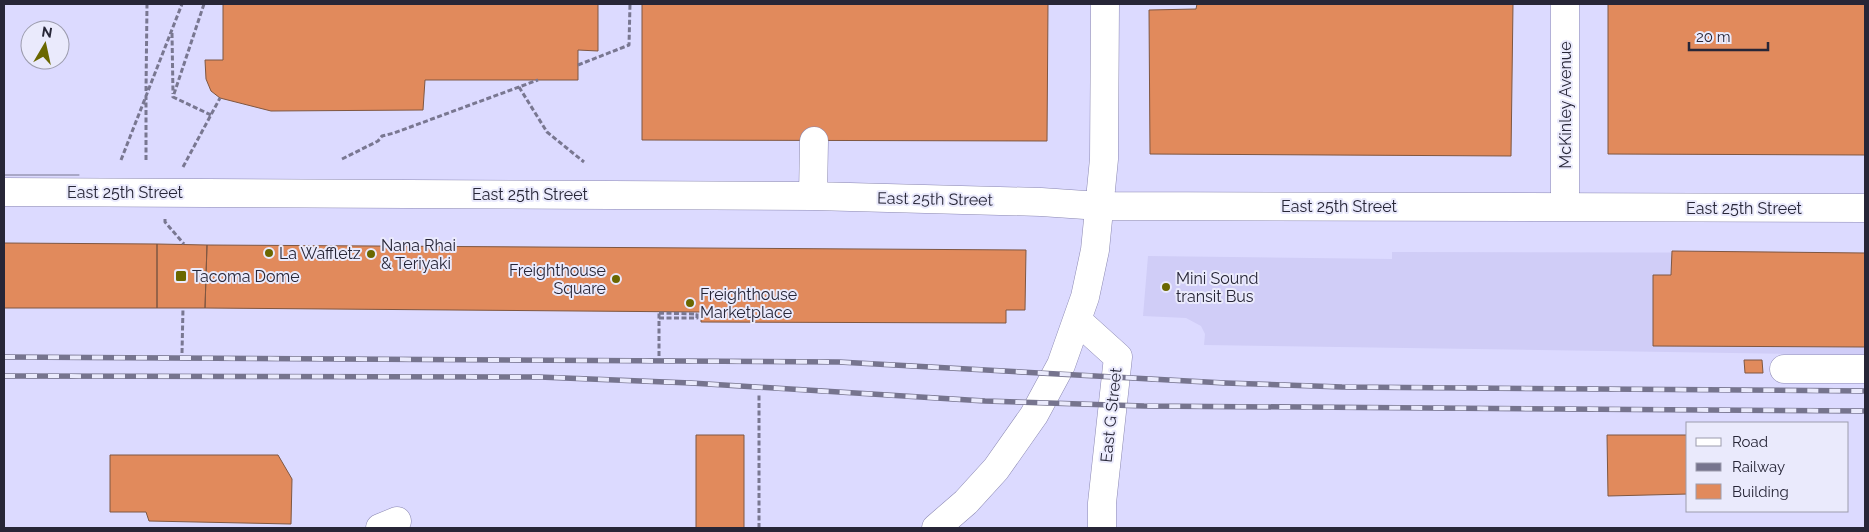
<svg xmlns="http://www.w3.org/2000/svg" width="1869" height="532" font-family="Raleway,sans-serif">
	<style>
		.built { fill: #d0cdf7 }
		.building { fill: #e18a5c; stroke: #7f5742 }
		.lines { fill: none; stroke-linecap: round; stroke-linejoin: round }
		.minor-casing { stroke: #8a87b1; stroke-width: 29 }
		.path { stroke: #797791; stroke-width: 3; stroke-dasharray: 5 2.5; stroke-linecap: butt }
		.minor { stroke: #fff; stroke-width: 28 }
		.tram { stroke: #76748e; stroke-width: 1 }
		.rail-casing { stroke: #76748e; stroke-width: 5.5 }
		.rail { stroke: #eaeafc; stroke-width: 4; stroke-dasharray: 11; stroke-linecap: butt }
		.poi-dot { fill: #6a6700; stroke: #eaeafc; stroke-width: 2 }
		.labels { text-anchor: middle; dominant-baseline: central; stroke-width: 4; stroke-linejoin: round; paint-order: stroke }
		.street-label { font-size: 16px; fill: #272637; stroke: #eaeafc }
		.poi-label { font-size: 16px; fill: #272637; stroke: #eaeafc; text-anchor: start }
	</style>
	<rect width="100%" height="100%" fill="#dcdaff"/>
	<path class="built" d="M1392 252 1865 253V355L1204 345 1205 334 1201 326 1186 318 1143 316 1148 256 1392 259Z"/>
	<path class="building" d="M223 4H598V51L578 50V80H425L423 110 271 111 220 98 211 91 206 79 205 60H223Z
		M642 4H1048L1047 141 642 140Z
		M1197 4H1513L1511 156 1150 154 1149 10 1196 9Z
		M1608 4H1865V155L1608 154Z
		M4 243 157 244V308H4Z
		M157 244 207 245 205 308H157Z
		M207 245 1026 250 1025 310H1006V323L701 322V312L205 308Z
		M1672 251 1865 253V347L1653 346V275H1671Z
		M1744 360H1762L1763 373H1745Z
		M696 435H744V528H696Z
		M1607 435H1688V494L1608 496Z
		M110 455H278L292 479 291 524 149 521 146 512H110Z"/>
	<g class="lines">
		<defs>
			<path id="minor" d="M4 192 813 196 1041 202 1100 206 1865 208
				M813 196 814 141
				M1565 207V4
				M1077 320 1118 357 1102 503V528
				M1784 369H1865
				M380 528 397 521
				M936 528 966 502 996 469 1034 415 1061 365 1085 297 1095 250 1104 159 1105 4"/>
		</defs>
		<use href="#minor" class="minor-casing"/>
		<path class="path" d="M204 4 173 97 211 115
			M172 33 173 94
			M578 65 629 45 630 4
			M519 87 547 132 584 162
			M146 91 147 4
			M342 159 378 141 382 136 394 133 538 80
			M121 160 182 4
			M146 160V97
			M183 167 220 98
			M165 219V222L184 244
			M659 313 697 314
			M659 318H697V312
			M182 353 183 308
			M659 356V311
			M759 528V395"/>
		<use href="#minor" class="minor"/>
		<path class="tram" d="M4 175H79"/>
		<defs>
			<path id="rail" d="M4 357 839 362 1225 383 1342 387 1865 391
				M4 376 539 377 691 383 985 401 1144 406 1865 411"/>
		</defs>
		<use href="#rail" class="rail-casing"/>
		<use href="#rail" class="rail"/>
	</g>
	<g class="poi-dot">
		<circle cx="269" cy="253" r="5"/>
		<circle cx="371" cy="254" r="5"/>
		<rect x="175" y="270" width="12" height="12" rx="2.5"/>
		<circle cx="616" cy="279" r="5"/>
		<circle cx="1166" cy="287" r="5"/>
		<circle cx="690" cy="303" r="5"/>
	</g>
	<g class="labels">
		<g class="street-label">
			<text transform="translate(1565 105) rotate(-90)">McKinley Avenue</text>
			<text x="125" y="192">East 25th Street</text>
			<text x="530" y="194">East 25th Street</text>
			<text transform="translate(935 199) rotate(1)">East 25th Street</text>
			<text x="1339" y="206">East 25th Street</text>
			<text x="1744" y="208">East 25th Street</text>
			<text transform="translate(1111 415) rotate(-84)">East G Street</text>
		</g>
		<g class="poi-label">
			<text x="381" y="245">Nana Rhai<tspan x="381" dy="18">&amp; Teriyaki</tspan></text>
			<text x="279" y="253">La Waffletz</text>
			<text x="606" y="270" text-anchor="end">Freighthouse<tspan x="606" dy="18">Square</tspan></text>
			<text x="192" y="276">Tacoma Dome</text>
			<text x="1176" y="278">Mini Sound<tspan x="1176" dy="18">transit Bus</tspan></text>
			<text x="700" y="294">Freighthouse<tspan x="700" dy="18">Marketplace</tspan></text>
		</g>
	</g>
	<rect width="1869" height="532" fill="none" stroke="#272637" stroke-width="10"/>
	<rect x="1686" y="422" width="162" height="90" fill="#eaeafc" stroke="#9c9cad"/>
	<rect x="1696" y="438" width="25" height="8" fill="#ffffff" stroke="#9c9cad"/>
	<text x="1732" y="447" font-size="15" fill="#272637">Road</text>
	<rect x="1696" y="463" width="25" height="8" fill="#76748e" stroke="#9c9cad"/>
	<text x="1732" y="472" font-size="15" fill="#272637">Railway</text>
	<rect x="1696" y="484" width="25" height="15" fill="#e18a5c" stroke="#9c9cad"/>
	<text x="1732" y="497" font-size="15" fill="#272637">Building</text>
	<g transform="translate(45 45) rotate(9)"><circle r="24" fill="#eaeafc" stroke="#9c9cad"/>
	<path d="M0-4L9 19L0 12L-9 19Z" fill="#6a6700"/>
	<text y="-8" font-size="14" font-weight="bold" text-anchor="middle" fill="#272637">N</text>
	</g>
	<path d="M1689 42v8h79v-8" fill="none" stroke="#272637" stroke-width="2.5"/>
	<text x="1696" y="42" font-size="15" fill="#272637" stroke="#eaeafc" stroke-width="4" paint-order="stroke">20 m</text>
</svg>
